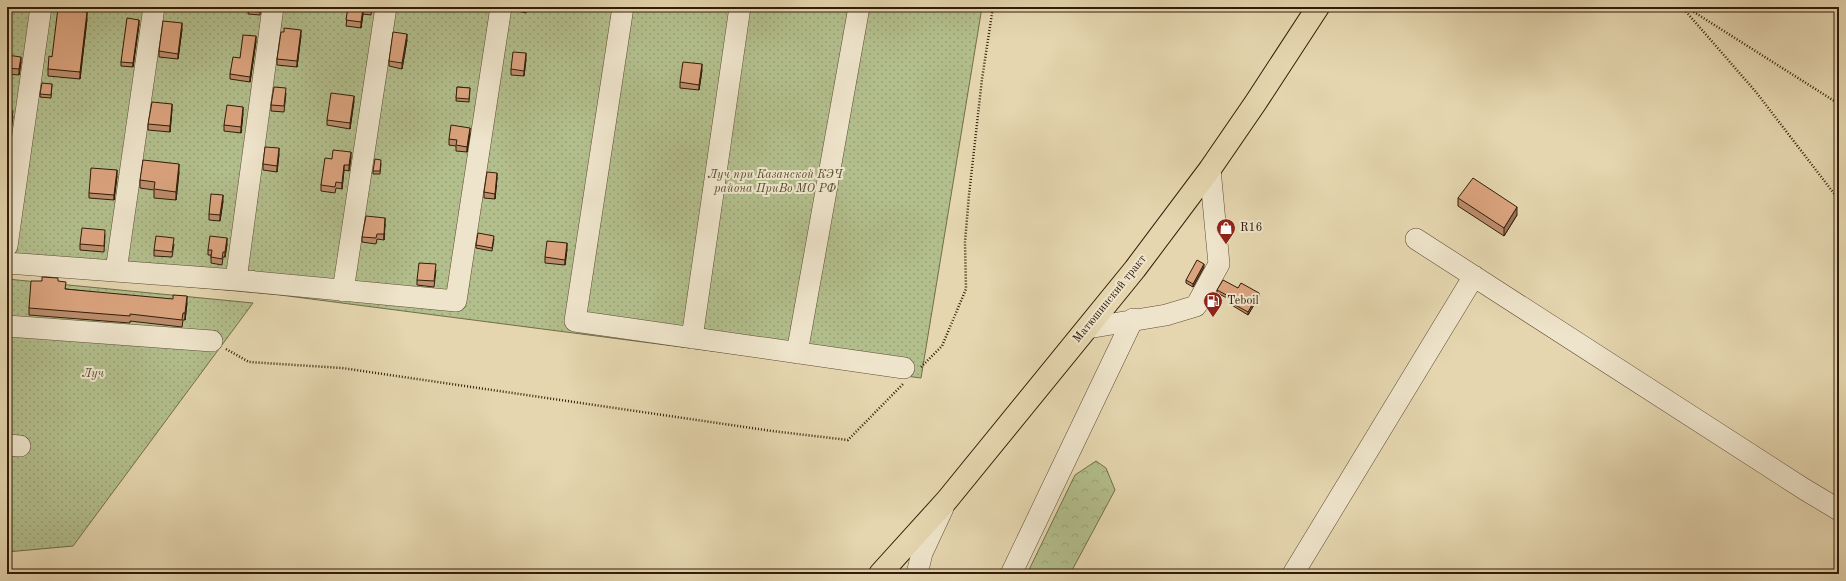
<svg xmlns="http://www.w3.org/2000/svg" width="1846" height="581" font-family="'Old Standard TT',serif">
	<style>
		.forest { fill: url(#forest-crowns); stroke: #726d4a }
		.garden { fill: url(#garden-dots); stroke: #726d4a }
		.lines { fill: none; stroke-linecap: round; stroke-linejoin: round }
		.minor-casing { stroke: #5f4a32; stroke-width: 22 }
		.major-casing { stroke: #321c08; stroke-width: 24 }
		.path { stroke: #321c08; stroke-width: 2.5; stroke-dasharray: 1 2; stroke-linecap: butt }
		.minor { stroke: #eee4cb; stroke-width: 21 }
		.major { stroke: #e5d6af; stroke-width: 22 }
		.wall { fill: #bc8d6d; stroke: #321c08 }
		.shaded-wall { fill: #997359; stroke: #321c08 }
		.building { fill: #dba47f; stroke: #321c08 }
		.labels { text-anchor: middle; dominant-baseline: central; stroke-width: 4; stroke-linejoin: round; paint-order: stroke }
		.park-label { font-size: 12px; font-style: italic; fill: #584d30; stroke: #eee4cb }
		.poi-label { font-size: 12px; fill: #321c08; stroke: #eee4cb; text-anchor: start }
		.street-label { font-size: 12px; fill: #321c08; stroke: #eee4cb }
	</style>
	<defs>
		<pattern id="forest-crowns" width="20" height="18" patternUnits="userSpaceOnUse"><rect width="20" height="18" fill="#b2be8c"/><path d="M2 6a3 3 0 1 1 6 0M12 15a3 3 0 1 1 6 0" fill="none" stroke="#9aa377"/></pattern>
		<pattern id="garden-dots" width="8" height="8" patternUnits="userSpaceOnUse"><rect width="8" height="8" fill="#b2be8c"/><path d="M2 2h.1M6 6h.1" fill="none" stroke="#9aa377" stroke-width="1.8" stroke-linecap="round"/></pattern>
	</defs>
	<rect width="100%" height="100%" fill="#e5d6af"/>
	<filter id="stains"><feTurbulence type="fractalNoise" baseFrequency=".005" numOctaves="4"/><feColorMatrix values="0 0 0 0 .2 0 0 0 0 .09 0 0 0 0 .02 0 0 0 .5 -.17"/></filter>
	<radialGradient id="worn" r=".72"><stop offset=".6" stop-color="#630" stop-opacity="0"/><stop offset="1" stop-color="#630" stop-opacity=".3"/></radialGradient>
	<path class="forest" d="M1096 461 1106 468 1115 490 1070 574H1027L1075 475Z"/>
	<path class="garden" d="M7 7H982L921 378 280 295 7 270Z
		M7 279 253 303 73 546 7 552Z"/>
	<g class="lines">
		<defs>
			<path id="minor" d="M623 7 575 321 904 368
				M1416 239 1804 489 1839 510
				M7 246 41 7
				M7 263 236 280 456 301 501 7
				M116 271 154 7
				M236 280 273 7
				M343 291 386 7
				M7 326 212 341
				M1088 328 1166 315 1196 306 1219 264 1210 169
				M692 338 740 7
				M797 353 859 7
				M7 445 20 446
				M917 574 922 553 943 508
				M1011 574 1133 319
				M1293 574 1474 276"/>
			<path id="major" d="M880 574 947 500 1135 269 1210 169 1256 102 1318 7"/>
		</defs>
		<use href="#minor" class="minor-casing"/>
		<use href="#major" class="major-casing"/>
		<path class="path" d="M1682 7 1756 92 1839 200
			M1686 7 1839 104
			M226 349 249 362 342 368 772 431 848 440 903 384
			M921 367 942 346 966 289 965 242 969 195 982 79 993 7"/>
		<use href="#minor" class="minor"/>
		<use href="#major" class="major"/>
	</g>
	<path class="wall" d="M249 7H261L260 15 248 14Z
		M348 7H372L371 15 363 14 361 28 346 26Z
		M513 7H527L526 13 513 10Z
		M87 19 80 79 48 76V69L52 57Z
		M139 24 133 67 121 66V62Z
		M182 29 178 59 159 57V51Z
		M284 32 301 35 297 67 277 65V59Z
		M407 40 402 69 389 66V61Z
		M256 41 250 82 230 79V74L240 58Z
		M7 55 21 62 19 75 7 74Z
		M526 59 524 76 511 75V69Z
		M702 70 699 90 680 88V82Z
		M52 84 51 98 40 97V94Z
		M457 87 470 88 469 102 456 101Z
		M286 93 284 112 271 111V105Z
		M354 101 350 129 327 125V120Z
		M172 109 170 132 148 130V124Z
		M7 111 13 116 11 131H7Z
		M243 113 241 133 224 131V125Z
		M470 133 467 152 456 151V146L449 145V139Z
		M279 154 277 172 263 170V164Z
		M351 157 349 171 344 170 342 189 336 188 335 193 321 191V185L332 159Z
		M381 163 380 174H373V171Z
		M179 172 176 200 154 198V190L140 188V180Z
		M117 176 114 200 89 198V193Z
		M497 178 495 199 484 198V192Z
		M1458 198 1517 215 1504 236 1458 206Z
		M223 201 220 221 209 220V214Z
		M385 224 384 240 377 239 376 244 362 242V237Z
		M105 235 104 252 80 250V244Z
		M494 239 492 251 476 248V245Z
		M174 244 172 257 154 256V250Z
		M227 244 225 257H223L222 265 211 263V255H208V250Z
		M567 249 565 265 545 263V257Z
		M1204 267 1193 287 1186 283V280Z
		M436 270 434 287 417 285V280Z
		M42 281H58L66 289 187 303 185 320H183L182 327 130 321V323L29 315V308Z
		M1238 288 1259 296 1248 315 1230 304V302L1231 300 1217 293V290Z"/>
	<path class="shaded-wall" d="M363 8V14L361 28V22Z
		M87 12V19L80 79V72Z
		M139 20V24L133 67V63Z
		M182 23V29L178 59V54Z
		M301 30V35L297 67V61Z
		M407 34V40L402 69V63Z
		M256 36V41L250 82V77Z
		M526 53V59L524 76V71Z
		M21 57V62L19 75V69Z
		M702 64V70L699 90V85Z
		M354 96V101L350 129V123Z
		M172 104V109L170 132V126Z
		M243 107V113L241 133V127Z
		M470 128V133L467 152V147Z
		M279 148V154L277 172V166Z
		M351 152V157L349 171V165Z
		M179 164V172L176 200V192Z
		M344 165V170L342 189V183Z
		M117 170V176L114 200V195Z
		M497 173V178L495 199V194Z
		M223 195V201L220 221V215Z
		M1517 207V215L1504 236V228Z
		M385 218V224L384 240V234Z
		M227 238V244L225 257V252Z
		M567 243V249L565 265V260Z
		M1204 264V267L1193 287V284Z
		M1259 293V296L1248 315V312Z
		M187 296V303L185 320V313Z"/>
	<path class="building" d="M249 7H261L260 12 248 11Z
		M348 7H372L371 10 363 8 361 22 346 20Z
		M513 7H526V10Z
		M58 8 87 12 80 72 48 69 49 56 52 57Z
		M127 18 139 20 133 63 121 62Z
		M163 21 182 23 178 54 159 51Z
		M284 28 301 30 297 61 277 59 281 32H284Z
		M393 32 407 34 402 63 389 61Z
		M243 35 256 36 250 77 230 74 233 57 240 58Z
		M513 52 526 53 524 71 511 69Z
		M7 55 21 57 19 69 7 68Z
		M683 62 702 64 699 85 680 82Z
		M42 83 52 84 51 95 40 94Z
		M274 87 286 88 284 106 271 105Z
		M457 87 470 88 469 99 456 98Z
		M331 93 354 96 350 123 327 120Z
		M152 102 172 104 170 126 148 124Z
		M227 105 243 107 241 127 224 125Z
		M7 111H13L11 126H7Z
		M451 125 470 128 467 147 456 145 457 140 449 139Z
		M265 147 279 148 277 166 263 164Z
		M333 150 351 152 349 165H344L342 183 336 182 335 187 321 185 325 158 332 159Z
		M375 159 381 160 380 171H373Z
		M143 160 179 164 176 192 154 189 155 182 140 180Z
		M91 168 117 170 114 195 89 193Z
		M487 172 497 173 495 194 484 192Z
		M1473 178 1517 207 1504 228 1458 198Z
		M211 194 223 195 220 215 209 214Z
		M366 216 385 218 384 234H377L376 238 362 237Z
		M82 228 105 230 104 246 80 244Z
		M478 233 494 236 492 248 476 245Z
		M156 236 174 238 172 252 154 250Z
		M210 236 227 238 225 252H223L222 259 211 257 212 250H208Z
		M547 241 567 243 565 260 545 257Z
		M1197 260 1204 264 1193 284 1186 280Z
		M419 263 436 264 434 281 417 280Z
		M42 277 58 278V281L66 282 65 289 173 299V295L187 296 185 313H183L182 320 130 314V316L29 308 31 281H42Z
		M1223 280 1238 288 1241 283 1259 293 1248 312 1230 302 1232 298 1217 290Z"/>
	<defs>
		<symbol id="shop-pin" viewBox="-11 -11 22 30"><path d="M0 17L-7.5 6A9.5 9.5 0 1 1 7.5 6Z" fill="#8f2418" stroke="#eee4cb"/><path d="M-5-2.5h2.3a2.7 3.5 0 0 1 5.4 0H5L5.5 6h-11ZM-1.5-2.5h3a1.5 2.3 0 0 0-3 0Z" fill="#fff"/></symbol>
		<symbol id="fuel-pin" viewBox="-11 -11 22 30"><path d="M0 17L-7.5 6A9.5 9.5 0 1 1 7.5 6Z" fill="#8f2418" stroke="#eee4cb"/><path d="M-5.5-6h7V0h2V4h1.3V-2.5L3-4.5l.8-.8L6-3V5H2.5V1h-1V6h-7ZM-4.2-4.7v3.2H.2V-4.7Z" fill="#fff"/></symbol>
	</defs>
	<g fill-rule="evenodd">
		<use href="#shop-pin" x="1215" y="217" width="22" height="30"/>
		<use href="#fuel-pin" x="1202" y="290" width="22" height="30"/>
	</g>
	<g class="labels">
		<g class="park-label">
			<text x="775" y="175">Луч при Казанской КЭЧ<tspan x="775" dy="14">района ПриВо МО РФ</tspan></text>
			<text x="93" y="374">Луч</text>
		</g>
		<g class="poi-label">
			<text x="1240" y="228">R16</text>
			<text x="1227" y="301">Teboil</text>
		</g>
		<g class="street-label">
			<text transform="translate(1110 299) rotate(-51)">Матюшинский тракт</text>
		</g>
	</g>
	<rect width="1846" height="581" fill="none" stroke="#e5d6af" stroke-width="24"/>
	<rect x="8" y="8" width="1830" height="565" fill="none" stroke="#321c08" stroke-width="2"/>
	<rect x="12" y="12" width="1822" height="557" fill="none" stroke="#321c08"/>
	<rect width="100%" height="100%" filter="url(#stains)"/>
	<rect width="100%" height="100%" fill="url(#worn)"/>
</svg>
